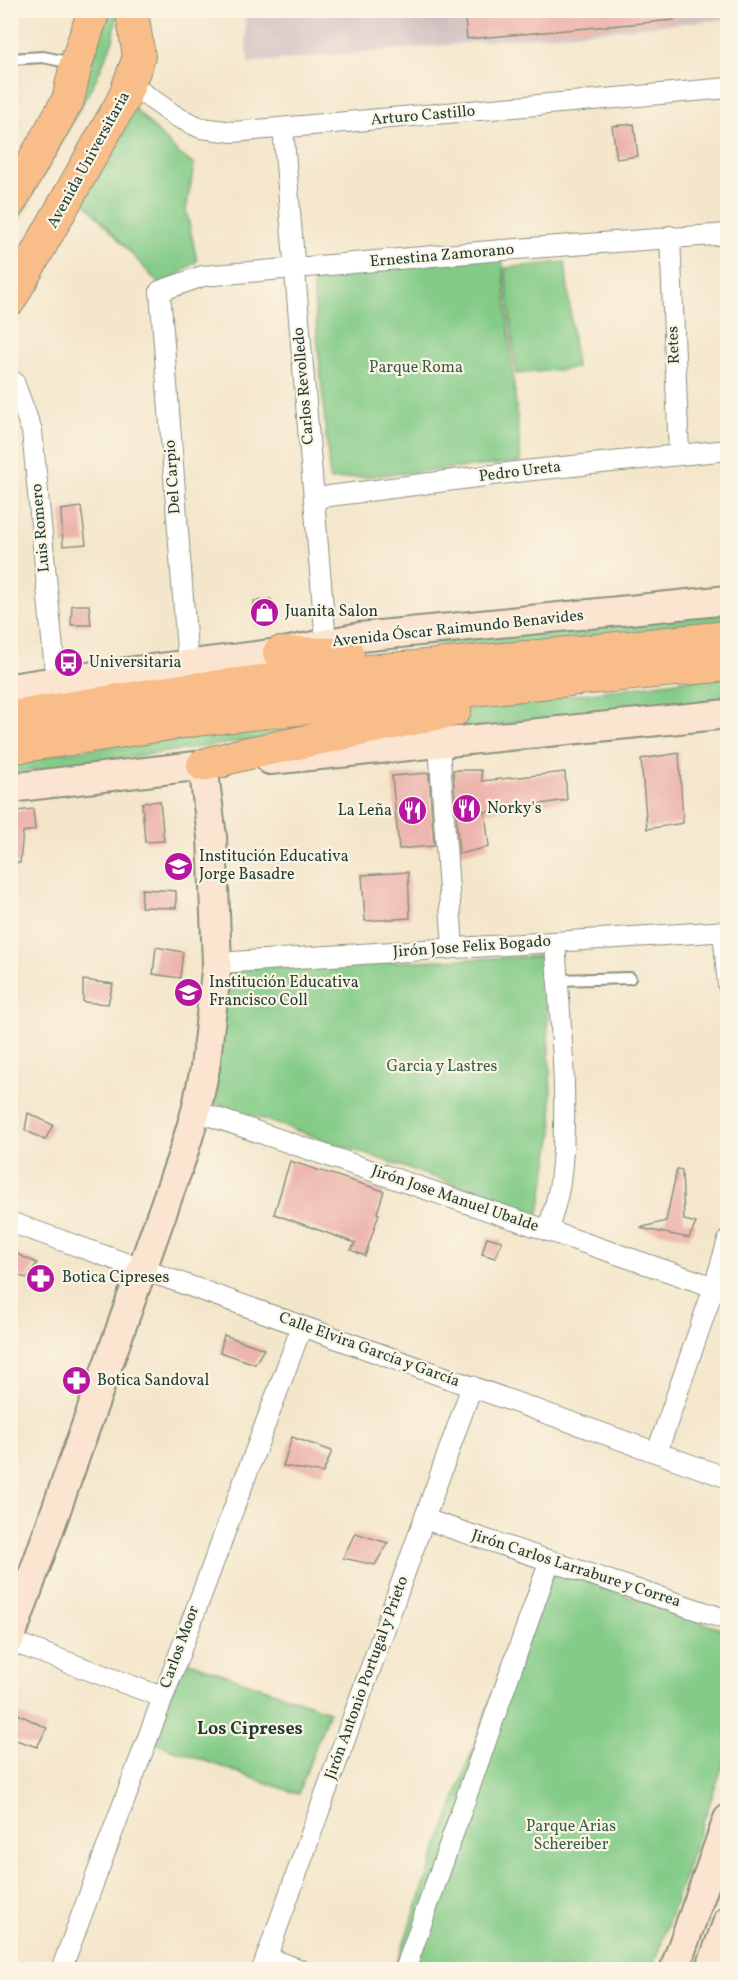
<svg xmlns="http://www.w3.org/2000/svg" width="738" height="1980" font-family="Vollkorn,serif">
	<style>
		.industrial { fill: #d2bfc1 }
		.green { fill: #83cb87; stroke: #51845e; stroke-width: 1.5 }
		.building { fill: #ecb4ac }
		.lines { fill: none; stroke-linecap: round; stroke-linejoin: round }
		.lane-casing { stroke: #8a9280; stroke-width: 14 }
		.street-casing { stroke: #8a9280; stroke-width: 22 }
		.secondary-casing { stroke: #8a9280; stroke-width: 32 }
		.primary-casing { stroke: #8a9280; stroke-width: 34 }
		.lane { stroke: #fff; stroke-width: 10 }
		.street { stroke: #fff; stroke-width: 20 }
		.secondary { stroke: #fce5d0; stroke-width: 28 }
		.primary { stroke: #f8bd89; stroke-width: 32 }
		.labels { text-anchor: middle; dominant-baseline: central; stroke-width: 4.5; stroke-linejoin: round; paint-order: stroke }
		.street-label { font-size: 16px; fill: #1f3d34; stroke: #fcf5e5 }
		.park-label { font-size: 16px; fill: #386049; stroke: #fcf5e5 }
		.poi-label { font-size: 16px; fill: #1f3d34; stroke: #fcf5e5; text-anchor: start }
		.neighbourhood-label { font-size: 18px; font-weight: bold; fill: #1f3d34; stroke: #fcf5e5 }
	</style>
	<rect width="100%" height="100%" fill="#fcf5e5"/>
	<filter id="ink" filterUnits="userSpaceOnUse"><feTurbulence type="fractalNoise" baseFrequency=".0167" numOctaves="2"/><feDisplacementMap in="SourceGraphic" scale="12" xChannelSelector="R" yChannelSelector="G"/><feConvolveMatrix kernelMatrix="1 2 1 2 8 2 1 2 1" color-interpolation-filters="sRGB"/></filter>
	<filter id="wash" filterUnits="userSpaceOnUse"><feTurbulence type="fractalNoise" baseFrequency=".008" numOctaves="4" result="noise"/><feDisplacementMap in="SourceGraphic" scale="24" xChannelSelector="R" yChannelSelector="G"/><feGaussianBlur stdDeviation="1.35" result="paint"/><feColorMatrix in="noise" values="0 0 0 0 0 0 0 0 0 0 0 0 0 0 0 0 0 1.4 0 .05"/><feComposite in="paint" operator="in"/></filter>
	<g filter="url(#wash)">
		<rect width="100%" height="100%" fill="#f4e6cb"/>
		<path class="industrial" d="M727 10 728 19 248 63 244 11Z"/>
		<path class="green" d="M100 11H118L113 40 97 77 11 234V198Z
			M131 105 177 152 194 165 186 210 197 261 161 286 76 193Z
			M502 257 521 462 330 480 312 275Z
			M565 262 576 368 516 374 505 268Z
			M727 606V627L558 645 398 643Z
			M727 674V701L339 741 468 710Z
			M362 718 245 741 11 774V760L198 734Z
			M544 956 553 1133 539 1213 210 1101 230 968Z
			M539 1565 727 1631V1753L652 1969 394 1970Z
			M183 1660 329 1711 298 1794 155 1743Z"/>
		<g id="blocks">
			<path class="building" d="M464 10H673L674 20 467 39Z
				M634 124 638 156 617 159 612 126Z
				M81 507 86 544 63 546 61 510Z
				M271 599 274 622 256 624 254 601Z
				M72 605H89L91 625H71Z
				M679 753 683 823 647 829 641 759Z
				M453 770H481L482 781 565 772 567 800 485 812 489 847 459 854Z
				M429 773 434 846 399 849 392 776Z
				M160 801 164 841 145 842 142 803Z
				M33 809 35 830 23 832 20 863 10 862V812Z
				M408 872 410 918 365 921 362 875Z
				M142 889 176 891V908L141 907Z
				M156 947 183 952 180 978 153 974Z
				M83 980 113 984 108 1004 83 1002Z
				M28 1113 53 1125 45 1140 25 1130Z
				M290 1161 384 1191 377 1213 379 1214 365 1256 351 1250 355 1243 274 1214Z
				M677 1169 682 1170 684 1220 696 1223 689 1238 640 1228 666 1221Z
				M487 1237 502 1241 495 1258 482 1254Z
				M10 1251 37 1263 27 1278 10 1274Z
				M224 1335 264 1349 255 1364 220 1352Z
				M292 1437 332 1451 323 1473 283 1466Z
				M355 1533 388 1543 375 1565 343 1558Z
				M10 1710 47 1728 37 1747 10 1738Z"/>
		</g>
	</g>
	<g filter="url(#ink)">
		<use href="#blocks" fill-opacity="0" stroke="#8a9280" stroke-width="1.5"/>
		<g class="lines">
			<defs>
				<path id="lane" d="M10 59 43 57 72 63
					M558 980 630 978
					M714 1287 728 1300"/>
				<path id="street" d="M130 84 177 117 201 128 233 132 728 88
					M283 128 326 643
					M670 236 679 454
					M10 379 14 382 32 431 56 681
					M314 498 524 471 728 450
					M188 664 160 291 203 276 502 250 728 234
					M439 745 453 948
					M723 931 728 985
					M217 963 728 931
					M196 1111 714 1287
					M10 1222 728 1478
					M548 1231C552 1215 558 1198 560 1182 570 1103 560 1021 555 942
					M657 1452 714 1287 728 1240
					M424 1519 728 1620
					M10 1641 162 1697
					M267 1957 301 1970
					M61 1970 302 1326
					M262 1970 472 1386
					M405 1970 550 1560"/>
				<path id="secondary" d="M10 688 56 681 279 653 360 637 728 600
					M270 760 728 714
					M10 788 221 763
					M10 1639 183 1154 196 1111 205 1068 217 963 212 837 203 765
					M674 1970 728 1819
					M710 1970 728 1921"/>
				<path id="primary" d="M10 202 68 100 76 64 94 10
					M10 300 123 100 139 57 132 12
					M279 653 348 654
					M10 717 176 691 289 678 538 656 728 637
					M10 748 204 719 578 679 728 665
					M203 765 240 755 455 710"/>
			</defs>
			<use href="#lane" class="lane-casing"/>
			<use href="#street" class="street-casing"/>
			<use href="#secondary" class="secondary-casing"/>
			<use href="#primary" class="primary-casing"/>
			<use href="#lane" class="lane"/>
			<use href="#street" class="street"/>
			<use href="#secondary" class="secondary"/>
			<use href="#primary" class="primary"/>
		</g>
	</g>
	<defs>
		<symbol id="shop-disc" viewBox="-11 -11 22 22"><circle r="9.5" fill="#b5179e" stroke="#fcf5e5"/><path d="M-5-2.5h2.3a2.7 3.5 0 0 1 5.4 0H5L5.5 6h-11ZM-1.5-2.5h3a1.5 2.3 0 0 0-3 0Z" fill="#fff"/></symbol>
		<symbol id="bus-disc" viewBox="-11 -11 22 22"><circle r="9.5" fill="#b5179e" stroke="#fcf5e5"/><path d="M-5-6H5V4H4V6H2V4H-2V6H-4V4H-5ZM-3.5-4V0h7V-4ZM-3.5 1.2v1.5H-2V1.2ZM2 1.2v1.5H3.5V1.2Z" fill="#fff"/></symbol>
		<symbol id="restaurant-disc" viewBox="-11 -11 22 22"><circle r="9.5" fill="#b5179e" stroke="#fcf5e5"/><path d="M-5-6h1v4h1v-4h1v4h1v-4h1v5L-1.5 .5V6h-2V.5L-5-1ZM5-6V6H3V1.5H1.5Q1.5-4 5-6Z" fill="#fff"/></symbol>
		<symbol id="school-disc" viewBox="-11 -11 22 22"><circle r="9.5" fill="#b5179e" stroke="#fcf5e5"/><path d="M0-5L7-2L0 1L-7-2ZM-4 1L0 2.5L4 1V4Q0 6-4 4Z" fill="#fff"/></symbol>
		<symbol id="pharmacy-disc" viewBox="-11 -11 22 22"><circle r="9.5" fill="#b5179e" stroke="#fcf5e5"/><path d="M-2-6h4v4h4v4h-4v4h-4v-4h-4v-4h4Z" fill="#fff"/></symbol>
	</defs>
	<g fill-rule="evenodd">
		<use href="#shop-disc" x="248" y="596" width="33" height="33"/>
		<use href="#bus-disc" x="52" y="646" width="33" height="33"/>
		<use href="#restaurant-disc" x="450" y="792" width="33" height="33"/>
		<use href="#restaurant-disc" x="396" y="794" width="33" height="33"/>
		<use href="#school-disc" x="162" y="850" width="33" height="33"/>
		<use href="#school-disc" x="172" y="976" width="33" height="33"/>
		<use href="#pharmacy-disc" x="24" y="1262" width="33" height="33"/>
		<use href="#pharmacy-disc" x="60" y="1364" width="33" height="33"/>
	</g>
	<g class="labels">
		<g class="street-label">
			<text transform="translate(423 116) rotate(-5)">Arturo Castillo</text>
			<text transform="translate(89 160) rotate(-61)">Avenida Universitaria</text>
			<text transform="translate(442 256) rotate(-5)">Ernestina Zamorano</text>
			<text transform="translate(674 345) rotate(-92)">Retes</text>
			<text transform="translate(304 386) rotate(-95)">Carlos Revolledo</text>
			<text transform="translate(520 472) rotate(-7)">Pedro Ureta</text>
			<text transform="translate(173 477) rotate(-94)">Del Carpio</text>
			<text transform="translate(41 528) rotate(-95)">Luis Romero</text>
			<text transform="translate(458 629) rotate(-6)">Avenida Óscar Raimundo Benavides</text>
			<text transform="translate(472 947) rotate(-4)">Jirón Jose Felix Bogado</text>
			<text transform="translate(455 1199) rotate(19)">Jirón Jose Manuel Ubalde</text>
			<text transform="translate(369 1350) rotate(20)">Calle Elvira García y García</text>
			<text transform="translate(576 1569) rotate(18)">Jirón Carlos Larrabure y Correa</text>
			<text transform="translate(180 1647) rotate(-70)">Carlos Moor</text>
			<text transform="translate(367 1678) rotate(-70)">Jirón Antonio Portugal y Prieto</text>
		</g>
		<g class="park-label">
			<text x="416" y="368">Parque Roma</text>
			<text x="442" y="1067">Garcia y Lastres</text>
			<text x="571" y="1827">Parque Arias<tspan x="571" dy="18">Schereiber</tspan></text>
		</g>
		<g class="poi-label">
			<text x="285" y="612">Juanita Salon</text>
			<text x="89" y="663">Universitaria</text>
			<text x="487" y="809">Norky's</text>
			<text x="392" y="811" text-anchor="end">La Leña</text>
			<text x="199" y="857">Institución Educativa<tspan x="199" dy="18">Jorge Basadre</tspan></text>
			<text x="209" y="983">Institución Educativa<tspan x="209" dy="18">Francisco Coll</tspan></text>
			<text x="62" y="1278">Botica Cipreses</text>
			<text x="97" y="1381">Botica Sandoval</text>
		</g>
		<g class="neighbourhood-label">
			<text x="250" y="1729">Los Cipreses</text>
		</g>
	</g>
	<rect width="738" height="1980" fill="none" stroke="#fcf5e5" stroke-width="36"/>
</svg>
